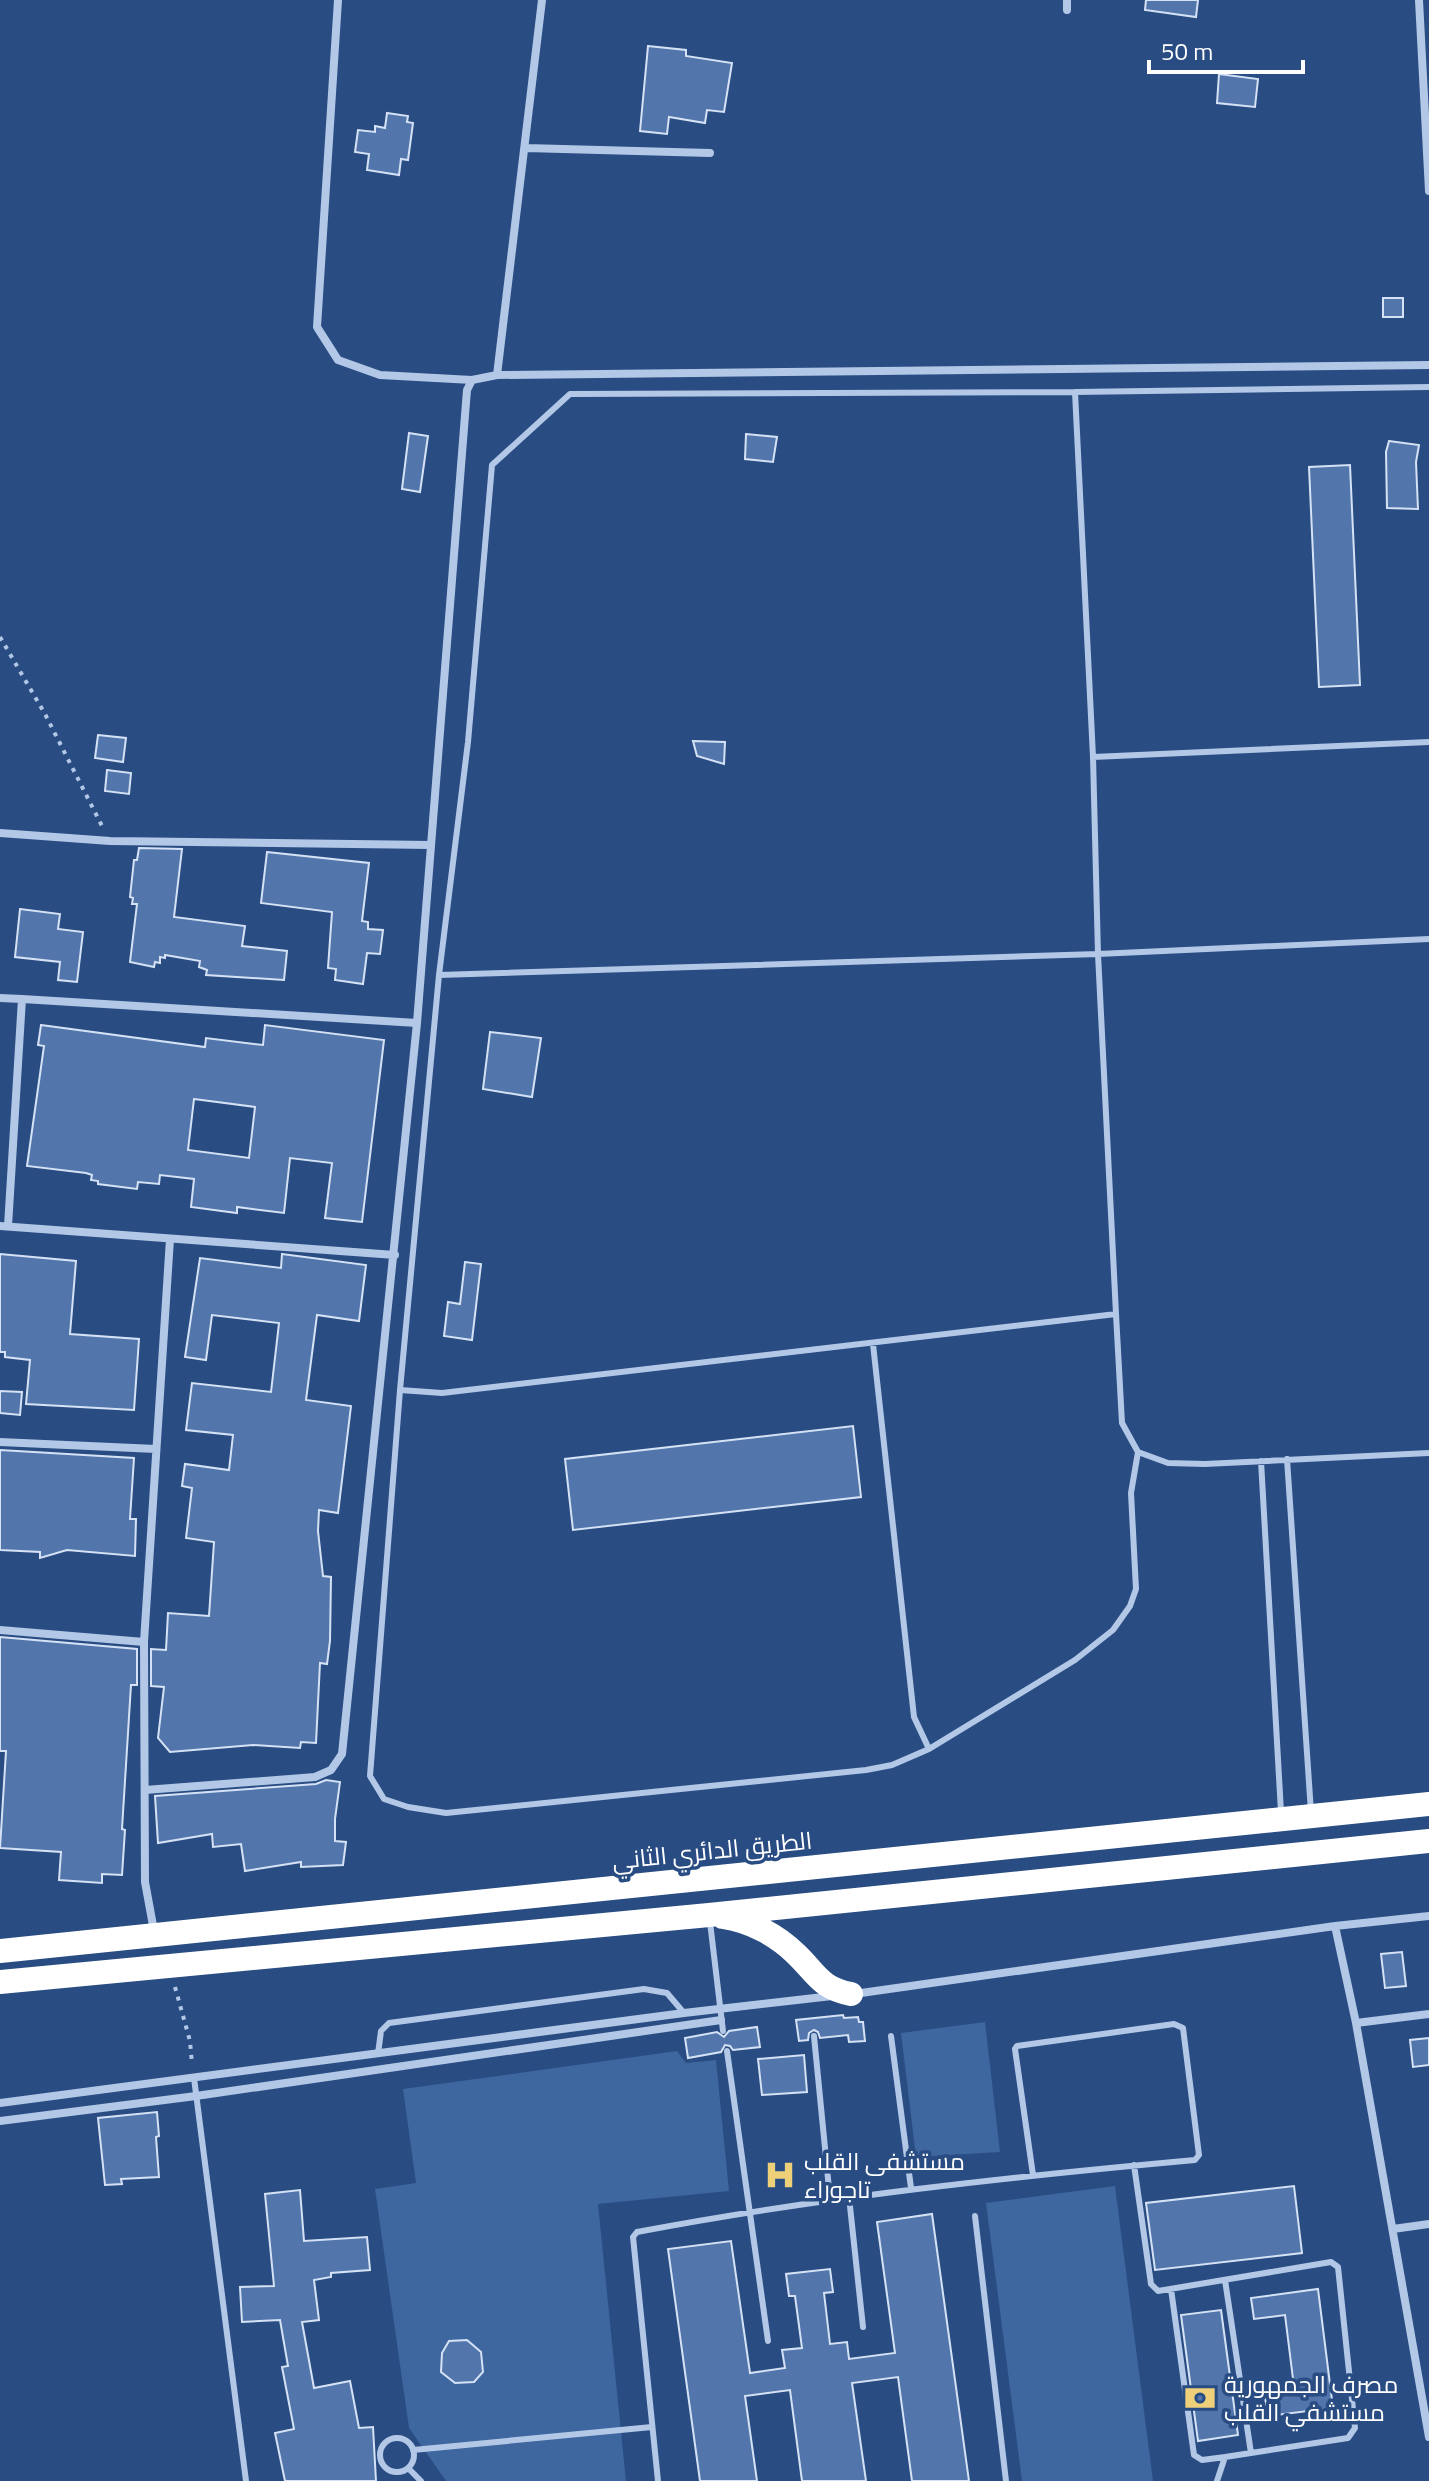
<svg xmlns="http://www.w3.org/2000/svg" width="1429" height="2481" font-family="'Titillium Web',Cairo,sans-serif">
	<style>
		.green { fill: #3e669f }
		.building { fill: #5276ab; stroke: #d5e2f5; stroke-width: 2; fill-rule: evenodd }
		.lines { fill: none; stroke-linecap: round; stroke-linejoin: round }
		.path { stroke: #b2c8e6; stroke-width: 4; stroke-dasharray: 4 6; stroke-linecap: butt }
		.lane { stroke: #b2c8e6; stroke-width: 6 }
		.street { stroke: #b2c8e6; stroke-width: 8 }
		.highway { stroke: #fff; stroke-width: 24 }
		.labels { text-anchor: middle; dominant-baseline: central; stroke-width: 7; stroke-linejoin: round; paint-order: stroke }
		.street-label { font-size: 24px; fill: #fff; stroke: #294c83 }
		.poi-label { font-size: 24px; fill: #fff; stroke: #294c83; text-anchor: start }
	</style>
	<rect width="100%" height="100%" fill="#294c83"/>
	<path class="green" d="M985 2022 1000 2152 916 2157 901 2033Z
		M677 2051 686 2063 716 2060 729 2191 598 2204 626 2481H446L409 2428 375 2189 416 2183 403 2089Z
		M1115 2186 1153 2481H1022L986 2203Z"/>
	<path class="building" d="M1146 0H1198L1196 17 1145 10Z
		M648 46 686 50V56L732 63 724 112 707 110 705 123 669 117 667 134 640 131Z
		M1219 74 1258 79 1255 107 1217 103Z
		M387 113 408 116 407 122 413 123 408 160 401 159 399 175 367 170 369 154 355 152 358 130 375 132V126L385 128Z
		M1383 298H1403V317H1383Z
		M409 433 428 436 420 492 402 489Z
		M746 434 777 437 773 462 745 459Z
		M1389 441 1419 445 1416 462 1418 509 1387 508 1386 452Z
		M1350 465 1360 685 1319 687 1309 467Z
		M98 735 126 738 123 762 95 758Z
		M693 741 725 742 724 764 697 756Z
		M107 770 131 773 129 794 105 791Z
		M139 848 182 849 174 917 245 926 242 946 287 951 284 980 206 975 207 970 199 967 200 961 165 955V958L160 957V963L155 962 154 967 130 962 137 904H132L133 898 130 897 134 860H137Z
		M267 852 369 863 362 921 368 922V929L383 930 380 954 367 953 363 984 335 980 336 969 328 968 332 912 261 903Z
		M20 909 60 914 58 929 83 932 77 982 58 980 60 962 15 957Z
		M41 1025 205 1047 206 1038 263 1045 265 1025 384 1040 362 1222 325 1218 332 1163 290 1158 284 1213 237 1207V1213L191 1207 194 1179 160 1175 159 1184 138 1182 137 1189 98 1184V1181L91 1180 92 1175 86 1173 27 1166 44 1046 38 1045ZM194 1099 255 1107 249 1158 188 1150Z
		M490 1032 541 1038 532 1097 483 1089Z
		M0 1254 76 1261 70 1334 139 1339 134 1410 26 1404 30 1360 5 1357V1352H0Z
		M282 1254 366 1265 359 1321 317 1315 306 1400 351 1406 338 1513 319 1510 318 1531 323 1576 331 1577 330 1641 327 1664 320 1663 316 1743 301 1742 300 1748 253 1745 170 1752 158 1738 164 1687 151 1686V1649L166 1650 168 1613 209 1616 214 1542 186 1538 192 1488 182 1486 185 1464 229 1470 233 1435 186 1430 192 1383 271 1392 279 1323 212 1315 206 1360 185 1357 200 1258 281 1268Z
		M465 1262 481 1264 472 1340 444 1336 448 1302 460 1304Z
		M0 1391 22 1392 20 1415 0 1413Z
		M853 1426 861 1497 573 1530 565 1459Z
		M0 1450 134 1458 130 1519H136L135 1556 67 1550 40 1558V1552L0 1550Z
		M0 1637 137 1649V1685H131L122 1829 125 1830 122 1875 102 1874V1883L59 1880 61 1852 0 1848 6 1751H0Z
		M326 1780 340 1782 335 1819V1841L346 1842 343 1865 301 1867V1862L245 1871 241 1844 213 1847 212 1834 158 1843 155 1796 316 1784Z
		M1402 1952 1406 1986 1385 1988 1381 1954Z
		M843 2015 844 2018 858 2017 859 2022H863L865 2041 849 2042 848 2035 820 2038 818 2032 814 2030 809 2033 808 2040 799 2041 796 2020Z
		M757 2027 760 2047 733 2050 730 2046 725 2045 721 2052 688 2058 685 2038 717 2032 724 2037 729 2031Z
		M1429 2038V2065L1413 2067 1410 2040Z
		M804 2055 807 2092 762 2095 758 2059Z
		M157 2112 159 2136 156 2137 159 2177 121 2179 122 2184 105 2185 98 2118Z
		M1294 2186 1302 2253 1155 2270 1146 2203Z
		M300 2190 304 2241 367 2237 370 2270 331 2273V2277L314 2280 319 2320 302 2322 314 2388 350 2381 359 2428 373 2427 376 2481H285L275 2433 294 2429 282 2367 288 2366 280 2320 242 2322 240 2287 274 2286 265 2194Z
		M932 2214 969 2481H912L898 2377 852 2383 866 2481H802L790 2390 745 2396 757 2481H700L668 2249 731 2241 750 2373 785 2368 782 2350 802 2348 795 2296H789L786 2274 830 2269 833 2292 824 2293 830 2344 847 2342 849 2359 895 2353 877 2222Z
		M1318 2289 1333 2408 1268 2416 1264 2391 1294 2387 1285 2315 1254 2319 1251 2298Z
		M1221 2310 1238 2435 1198 2441 1181 2315Z
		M467 2340 481 2352 483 2372 474 2382 455 2383 441 2372 442 2353 449 2341Z"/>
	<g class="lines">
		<path class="path" d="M0 637 45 714 103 828
			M175 1987 190 2041 192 2064"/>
		<path class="lane" d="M1075 392 1093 757 1098 954 1116 1314 1122 1423 1138 1452 1131 1493 1136 1589 1130 1606 1113 1630 1075 1660 929 1749 892 1765 866 1770 446 1813 408 1807 384 1799 370 1776 400 1390 439 975 468 742 492 465 570 394 1075 392 1429 387
			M1093 757 1429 742
			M439 975 1098 954 1429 939
			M873 1344 914 1717 929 1749
			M400 1390 442 1393 1116 1314
			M1138 1452 1168 1463 1205 1464 1429 1453
			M1287 1459 1311 1812
			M1261 1461 1281 1812
			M710 1922 723 2031
			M814 2036 830 2199
			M891 2036 911 2188
			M727 2051 768 2341
			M378 2054 381 2031 389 2023 644 1989 667 1993 684 2013
			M194 2078 246 2481
			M1134 2165 1151 2284 1158 2291 1331 2262 1338 2267 1355 2428 1348 2438 1251 2453
			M849 2197 863 2327
			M975 2216 1006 2481
			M1171 2289 1194 2455 1202 2460 1225 2457
			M380 2455a17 17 0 1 1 34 0a17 17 0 1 1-34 0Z
			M413 2450 652 2427
			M408 2468 421 2481
			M658 2481 633 2237 637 2232C822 2197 1008 2177 1195 2160L1199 2155 1183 2028 1174 2024 1017 2046 1015 2049 1033 2175
			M1217 2481 1225 2457 1251 2453 1225 2280"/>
		<path class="street" d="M338 0 317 327 338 360 380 375 472 380
			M1419 0 1429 191
			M1067 10V0
			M526 148 710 153
			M497 375 542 0
			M0 833 110 841 431 845
			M0 998 22 999 8 1226
			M22 999 417 1023
			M0 1226 395 1255
			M0 1442 156 1449
			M0 1630 144 1642
			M145 1790 315 1777 331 1770 342 1754 417 1023 467 390 472 380 497 375 1429 365
			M1335 1926 1356 2023 1429 2437
			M154 1931 145 1882 144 1642 170 1239
			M854 1994 1335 1926 1429 1916
			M1356 2023 1429 2014
			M0 2103 684 2013 832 1996
			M0 2121 196 2096 721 2020
			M1393 2229 1429 2224"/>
		<path class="highway" d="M723 1917C750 1921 777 1935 796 1954 817 1974 820 1988 851 1994
			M0 1951 1429 1804
			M0 1982 709 1915 1429 1841"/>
	</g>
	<defs>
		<symbol id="hospital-bare" viewBox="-9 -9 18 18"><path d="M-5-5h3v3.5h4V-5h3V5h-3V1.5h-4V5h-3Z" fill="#edd079" stroke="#294c83" stroke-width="2.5" paint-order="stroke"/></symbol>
		<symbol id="bank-bare" viewBox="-9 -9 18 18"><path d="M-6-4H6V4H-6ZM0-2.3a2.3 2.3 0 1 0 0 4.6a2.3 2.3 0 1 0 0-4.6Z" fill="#edd079" stroke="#294c83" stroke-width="2.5" paint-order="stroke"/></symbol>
	</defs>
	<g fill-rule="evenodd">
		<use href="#hospital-bare" x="758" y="2153" width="44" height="44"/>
		<use href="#bank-bare" x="1178" y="2376" width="44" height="44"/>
	</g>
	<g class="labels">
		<g class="street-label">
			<text transform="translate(712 1850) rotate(-6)">الطريق الدائري الثاني</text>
		</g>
		<g class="poi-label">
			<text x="804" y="2161">مستشفى القلب<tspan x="804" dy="28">تاجوراء</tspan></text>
			<text x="1224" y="2384">مصرف الجمهورية<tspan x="1224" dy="28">مستشفي القلب</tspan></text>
		</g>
	</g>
	<path d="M1149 60v12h154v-12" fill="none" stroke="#ffffff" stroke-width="4"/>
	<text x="1161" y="60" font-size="24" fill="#ffffff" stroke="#294c83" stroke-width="6" paint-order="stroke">50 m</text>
</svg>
